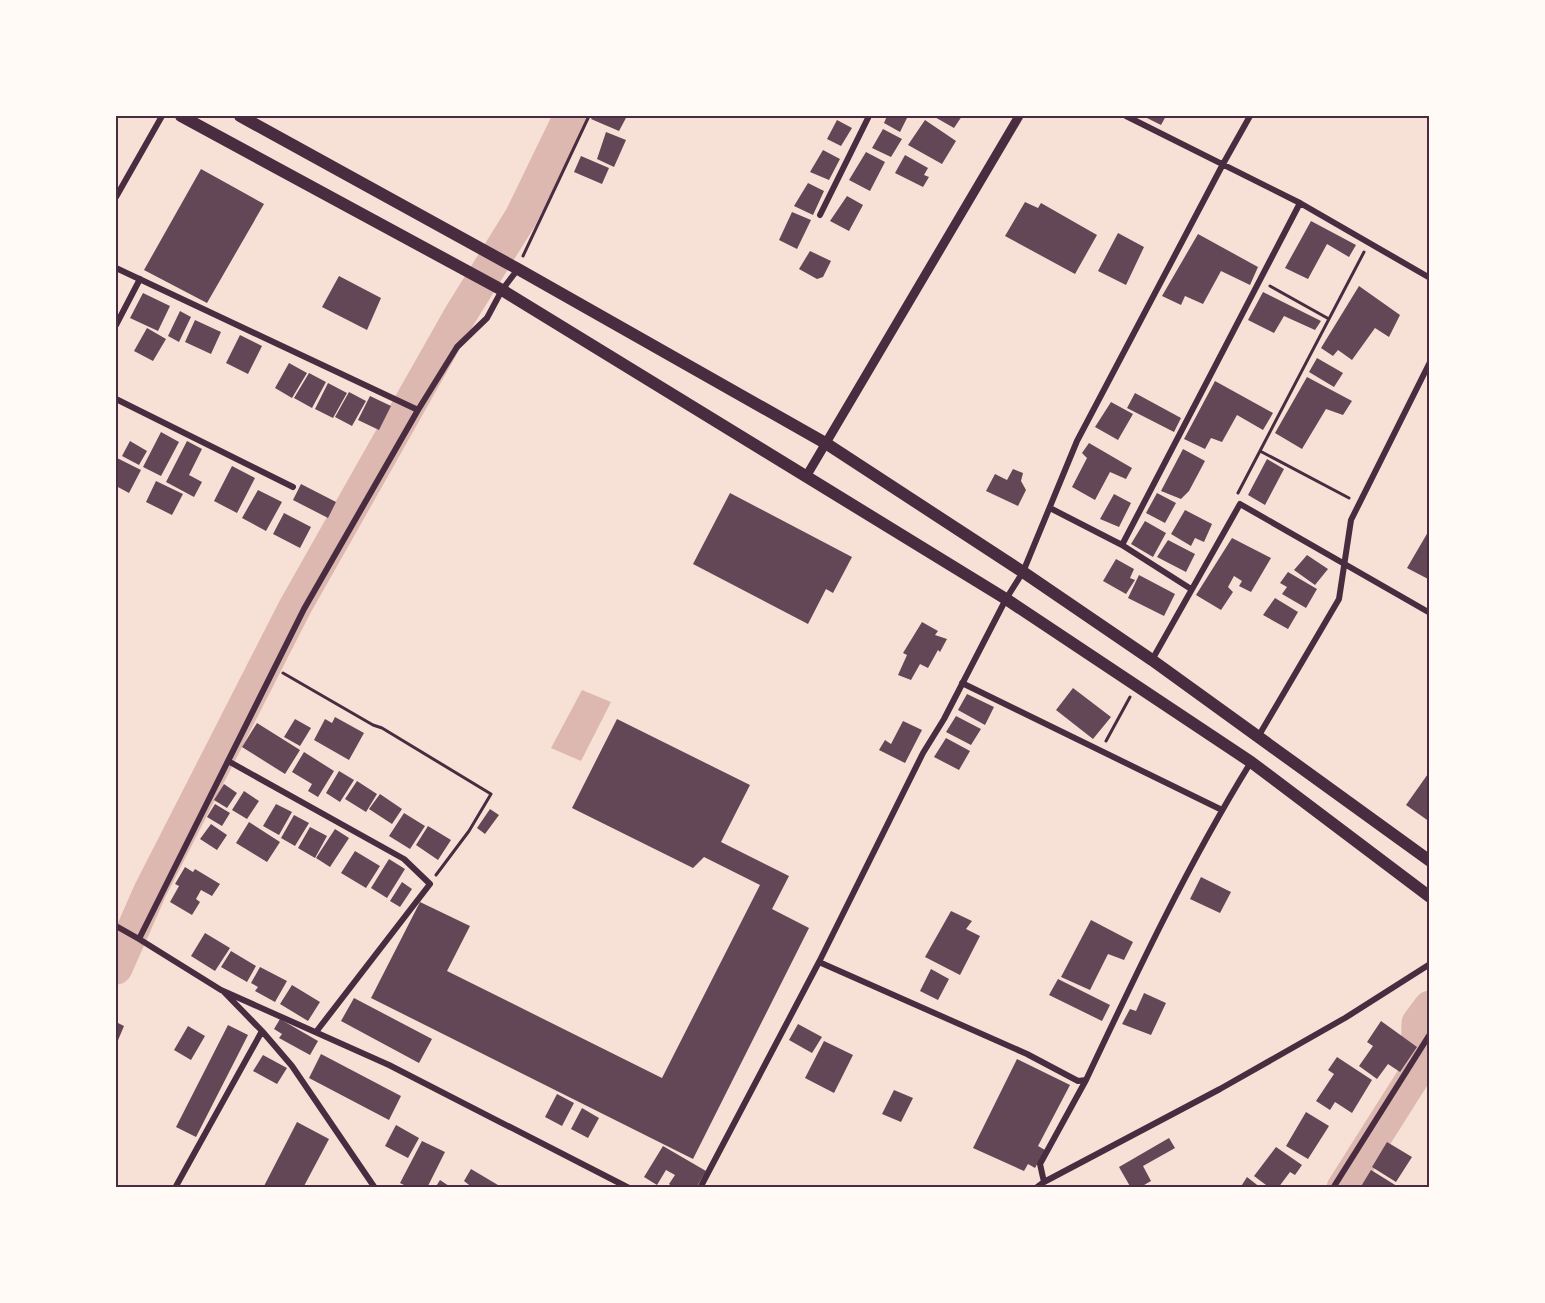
<svg xmlns="http://www.w3.org/2000/svg" width="1545" height="1303" font-family="Mulish,sans-serif">
	<style>
		.water { fill: #dcb8b0 }
		.lines { fill: none; stroke-linecap: round; stroke-linejoin: round }
		.river { stroke: #dcb8b0; stroke-width: 33 }
		.building { fill: #644757 }
		.path { stroke: #4a2c40; stroke-width: 3 }
		.minor { stroke: #4a2c40; stroke-width: 6 }
		.tertiary { stroke: #4a2c40; stroke-width: 9 }
		.trunk { stroke: #4a2c40; stroke-width: 12 }
		.neatline { fill: none; stroke: #4a2c40; stroke-width: 2 }
	</style>
	<rect width="100%" height="100%" fill="#f7e1d7"/>
	<path class="water" d="M582 690 611 702 581 761 551 748Z"/>
	<g class="lines">
		<path class="river" d="M116 968 150 891 295 607 459 317 521 217 570 116
			M1343 1188 1417 1071 1418 1023 1430 1007"/>
	</g>
	<path class="building" d="M593 116H627L619 131 591 119Z
		M887 116H908L900 132 884 123Z
		M933 116H962L954 128Z
		M1143 116H1166L1161 125Z
		M837 120 852 128 841 146 827 139Z
		M925 120 956 141 942 164 908 145Z
		M883 129 902 139 891 157 872 148Z
		M606 132 626 140 614 167 597 159Z
		M823 150 840 159 829 180 810 172Z
		M866 152 885 162 870 191 849 180Z
		M905 155 928 168 924 175 929 177 923 187 895 173Z
		M581 156 609 168 602 184 574 172Z
		M201 169 264 204 207 303 144 270Z
		M808 183 824 191 813 215 794 206Z
		M847 196 863 205 849 231 830 221Z
		M1025 202 1038 208 1041 203 1097 235 1075 274 1005 236Z
		M792 212 811 220 797 249 779 240Z
		M1311 221 1356 245 1349 257 1327 244 1308 279 1285 268Z
		M1118 233 1144 247 1126 285 1098 271Z
		M1198 234 1258 267 1250 285 1221 271 1203 304 1185 296 1181 305 1162 296Z
		M810 251 831 261 823 277 817 279 799 269Z
		M339 276 381 298 367 330 322 307Z
		M1359 286 1400 315 1389 337 1375 328 1352 360 1338 350 1333 356 1321 348Z
		M1263 292 1321 321 1315 330 1284 316 1274 333 1248 320Z
		M143 293 170 306 158 331 130 318Z
		M180 311 191 317 179 342 168 336Z
		M195 320 221 332 211 354 185 342Z
		M147 328 166 339 153 361 134 351Z
		M240 335 262 346 248 374 226 363Z
		M1317 358 1343 373 1334 387 1309 372Z
		M289 363 307 373 292 398 275 388Z
		M309 373 326 382 312 408 294 398Z
		M1307 377 1352 401 1343 415 1326 409 1302 449 1275 433Z
		M1215 381 1273 413 1263 430 1237 415 1222 442 1211 438 1205 449 1184 439Z
		M328 383 347 393 333 418 315 409Z
		M349 392 366 401 352 426 335 417Z
		M1135 393 1181 418 1174 432 1127 408Z
		M370 396 391 406 379 430 358 420Z
		M1111 402 1133 414 1118 440 1095 427Z
		M161 432 179 442 161 476 143 467Z
		M130 441 147 451 139 465 122 456Z
		M187 441 202 449 189 475 202 482 194 497 166 482Z
		M1089 443 1132 468 1126 479 1110 472 1095 500 1072 487 1087 458 1082 453Z
		M1183 449 1205 461 1189 491 1181 499 1161 491Z
		M117 458 141 470 129 493 116 486V461Z
		M1267 459 1284 469 1265 505 1248 495Z
		M232 466 255 478 237 513 214 501Z
		M1013 469 1023 473 1021 481 1026 490 1018 506 986 491 995 474 1007 480Z
		M156 481 183 494 172 515 146 502Z
		M301 484 336 502 328 518 293 500Z
		M258 490 282 502 266 531 242 518Z
		M730 493 852 557 833 593 826 589 808 624 693 564Z
		M1157 493 1176 503 1165 523 1146 513Z
		M1114 494 1131 503 1119 527 1100 519Z
		M1185 510 1212 524 1204 542 1195 538 1191 546 1171 534Z
		M284 513 311 527 300 548 273 534Z
		M1145 521 1166 533 1153 557 1131 544Z
		M1428 532H1430V580L1407 568Z
		M1232 538 1271 558 1251 592 1239 586 1242 581 1234 576 1228 587 1233 592 1221 610 1196 595Z
		M1168 540 1195 554 1186 572 1157 557Z
		M1307 555 1328 569 1315 585 1294 570Z
		M1116 559 1134 569 1130 578 1135 580 1126 594 1103 581Z
		M1288 572 1317 589 1306 608 1282 594 1287 587 1280 583Z
		M1139 575 1175 594 1164 616 1128 598Z
		M1275 598 1298 612 1288 629 1263 615Z
		M922 622 938 631 935 635 947 639 940 652 938 650 928 668 920 664 911 680 898 675 907 655 903 653Z
		M1073 688 1111 717 1093 739 1056 710Z
		M967 694 994 707 985 725 958 710Z
		M956 716 981 729 971 745 946 732Z
		M335 717 364 733 349 760 314 740 325 719 332 723Z
		M295 719 311 728 300 746 284 737Z
		M617 719 750 785 721 842 789 876 772 909 809 928 693 1159 371 998 420 902 470 926 447 971 662 1078 760 885 704 857 693 868 572 808Z
		M903 721 922 730 905 763 879 750 885 740 891 744Z
		M257 723 300 750 285 774 242 747Z
		M946 738 970 751 959 770 934 757Z
		M304 752 334 771 318 797 308 791 312 784 292 772Z
		M339 771 354 780 340 802 326 793Z
		M1430 771V822L1406 805Z
		M357 781 377 794 366 812 345 799Z
		M224 784 237 793 227 808 214 800Z
		M244 791 259 801 247 819 232 810Z
		M380 794 402 809 392 824 369 809Z
		M215 804 230 813 222 826 207 817Z
		M276 804 292 812 279 835 263 826Z
		M490 809 499 815 485 834 477 828Z
		M404 813 425 826 410 849 389 836Z
		M294 815 309 823 295 846 281 838Z
		M249 822 280 842 267 862 236 843Z
		M211 824 227 835 217 850 200 839Z
		M428 826 451 840 438 860 416 845Z
		M310 827 327 836 315 858 298 848Z
		M335 829 349 838 330 867 316 858Z
		M355 851 380 866 366 888 341 873Z
		M389 859 405 869 387 898 371 888Z
		M185 867 193 872 195 869 220 884 212 896 201 890 196 899 200 902 192 915 170 902 179 886 175 884Z
		M1201 877 1231 892 1220 913 1190 899Z
		M402 882 412 889 400 907 390 901Z
		M951 911 972 921 966 929 980 936 960 975 925 957Z
		M1091 920 1133 942 1124 960 1108 954 1090 990 1061 977Z
		M205 933 230 948 215 971 191 956Z
		M231 951 256 966 247 982 221 967Z
		M260 967 287 981 275 1002 255 991 258 987 251 983Z
		M931 969 949 979 938 1000 920 991Z
		M1058 979 1110 1005 1102 1021 1049 995Z
		M292 985 320 1002 308 1021 280 1004Z
		M1144 993 1166 1003 1151 1035 1122 1024 1130 1009 1136 1011Z
		M354 998 432 1039 419 1063 341 1021Z
		M280 1019 318 1041 310 1055 279 1038 282 1034 274 1029Z
		M1381 1021 1417 1047 1400 1072 1388 1064 1377 1079 1359 1066 1373 1046 1367 1042Z
		M116 1022 124 1026 116 1045Z
		M798 1024 822 1037 812 1053 789 1040Z
		M228 1025 248 1035 196 1137 176 1127Z
		M188 1026 205 1036 191 1060 174 1050Z
		M824 1041 853 1055 834 1093 805 1078Z
		M321 1054 401 1096 389 1120 309 1078Z
		M263 1055 287 1068 277 1084 253 1071Z
		M1337 1057 1372 1080 1352 1113 1335 1102 1330 1110 1316 1101 1334 1074 1328 1070Z
		M1017 1059 1070 1085 1038 1146 1045 1150 1035 1168 1028 1164 1024 1171 973 1148Z
		M894 1090 913 1098 901 1122 882 1114Z
		M557 1094 574 1103 562 1126 545 1117Z
		M582 1108 599 1118 588 1138 571 1129Z
		M1306 1112 1329 1126 1308 1159 1286 1146Z
		M297 1122 329 1139 303 1188H263Z
		M396 1125 419 1138 408 1158 385 1146Z
		M1169 1138 1175 1148 1143 1166 1151 1181 1139 1188H1131L1119 1167Z
		M422 1141 445 1152 427 1188H410L400 1183Z
		M1387 1142 1412 1157 1396 1182 1372 1167Z
		M663 1146 706 1171 696 1188H674L669 1184 675 1175 666 1170 657 1185 644 1177Z
		M1276 1147 1302 1165 1295 1175 1290 1172 1278 1188H1270L1254 1176Z
		M471 1169 503 1188H473L464 1181Z
		M1371 1170 1400 1188H1360Z
		M1247 1177 1261 1188H1240Z
		M440 1180 452 1188H435Z"/>
	<g class="lines">
		<path class="path" d="M523 256 589 116
			M1270 286 1329 319
			M1260 451 1349 498
			M1238 493 1364 252
			M283 673 373 725 382 728 491 794 469 831 436 875
			M1106 741 1130 697"/>
		<path class="minor" d="M1126 116 1300 203 1430 278
			M116 197 162 116
			M820 215 869 116
			M116 268 418 410
			M116 325 140 279
			M116 399 293 487
			M1050 508 1122 545 1191 589
			M1122 545 1300 203
			M1152 660 1240 504 1430 613
			M962 683 1222 810
			M1258 737 1339 599 1351 520 1430 362
			M228 761 404 859 430 884 316 1032
			M116 926 139 939 221 990 389 1065 629 1188
			M139 939 304 609 418 410 457 347 487 318 502 290 518 269
			M819 962 1027 1054 1078 1081 1086 1080C1137 972 1188 864 1251 762
			M224 992 262 1031 292 1066 375 1188
			M1044 1182 1040 1164 1086 1080
			M175 1188 262 1031
			M700 1188 819 962 923 753 944 719 1006 599 1023 572 1077 441 1223 164 1250 116
			M1036 1188 1044 1182 1220 1089 1345 1018 1430 964
			M1333 1188 1430 1034"/>
		<path class="tertiary" d="M807 475 1019 116"/>
		<path class="trunk" d="M181 116 502 290 1006 599 1251 762 1430 897
			M240 116 518 269 827 444 1023 572 1152 660 1430 861"/>
	</g>
	<rect width="1545" height="1303" fill="none" stroke="#fffaf5" stroke-width="234"/>
	<rect x="117" y="117" width="1311" height="1069" class="neatline"/>
</svg>
